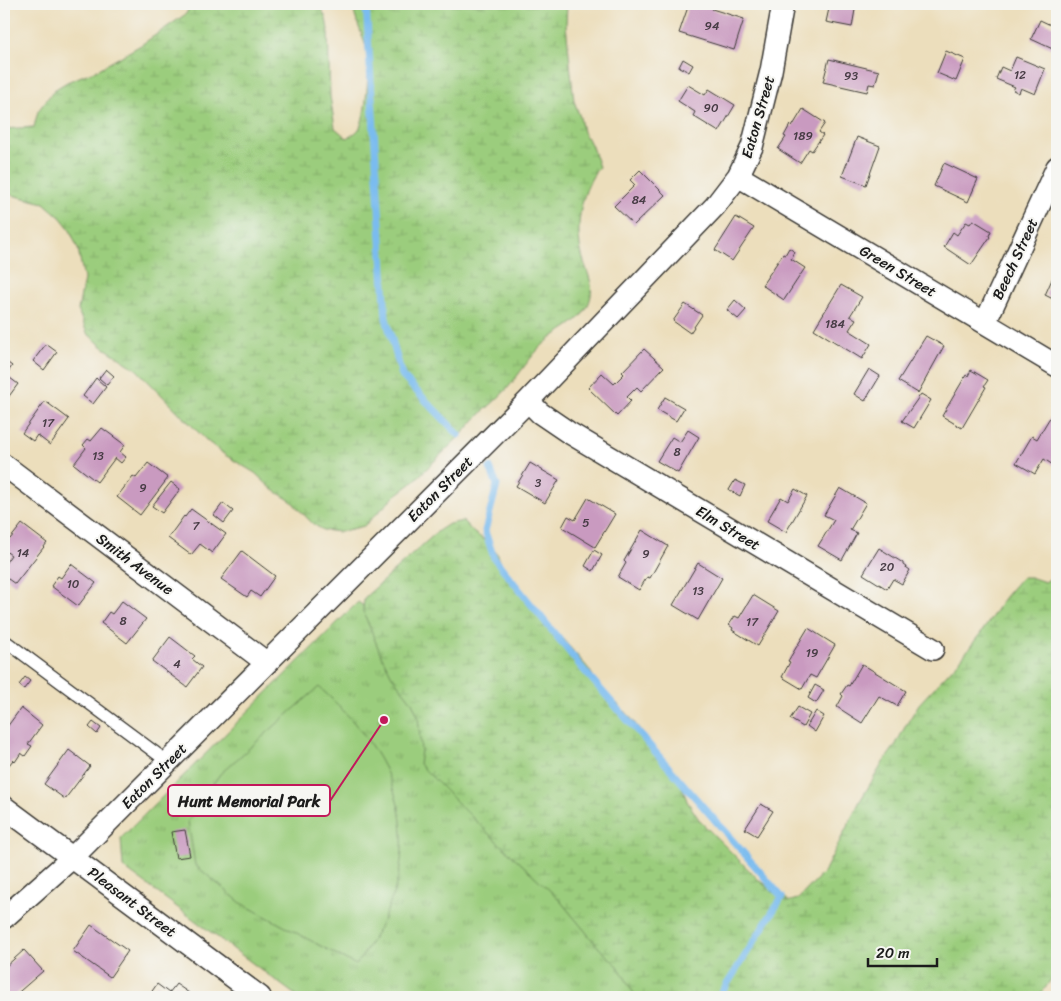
<svg xmlns="http://www.w3.org/2000/svg" width="1061" height="1001" font-family="Sriracha,sans-serif">
	<style>
		.grass { fill: url(#grass-tufts); stroke: #5c744c }
		.wetland { fill: url(#wetland-marsh); stroke: #5c744c }
		.pitch { fill: #9bcd7d; stroke: #5c744c }
		.lines { fill: none; stroke-linecap: round; stroke-linejoin: round }
		.stream { stroke: #7abcef; stroke-width: 7 }
		.building { fill: #c99ac0 }
		.lane-casing { stroke: #3b3934; stroke-width: 14 }
		.street-casing { stroke: #3b3934; stroke-width: 24 }
		.lane { stroke: #fff; stroke-width: 11 }
		.street { stroke: #fff; stroke-width: 21 }
		.labels { text-anchor: middle; dominant-baseline: central; stroke-width: 4; stroke-linejoin: round; paint-order: stroke }
		.number-label { font-size: 12px; fill: #473c45 }
		.street-label { font-size: 15px; fill: #1c1c1c; stroke: #f6f6f2 }
		.leader { fill: none; stroke: #c2185b; stroke-width: 2 }
		.callout-dot { fill: #c2185b; stroke: #f6f6f2; stroke-width: 2 }
		.callout { fill: #f6f6f2; stroke: #c2185b; stroke-width: 2 }
		.callout-label { font-size: 16px; text-anchor: middle; font-weight: bold; fill: #1c1c1c }
	</style>
	<defs>
		<pattern id="grass-tufts" width="24" height="20" patternUnits="userSpaceOnUse" patternTransform="scale(1.25)"><rect width="24" height="20" fill="#9bcd7d"/><path d="M3 7l-1-3M5 7V3M7 7l1-3M15 17l-1-3M17 17v-4M19 17l1-3" fill="none" stroke="#85af6b"/></pattern>
		<pattern id="wetland-marsh" width="20" height="14" patternUnits="userSpaceOnUse" patternTransform="scale(1.25)"><rect width="20" height="14" fill="#9bcd7d"/><path d="M1 5h8M5 5V1M11 12h8M15 12V8" fill="none" stroke="#85af6b"/></pattern>
	</defs>
	<rect width="100%" height="100%" fill="#f6f6f2"/>
	<filter id="ink" filterUnits="userSpaceOnUse"><feTurbulence type="fractalNoise" baseFrequency=".02" numOctaves="2"/><feDisplacementMap in="SourceGraphic" scale="10" xChannelSelector="R" yChannelSelector="G"/><feConvolveMatrix kernelMatrix="1 2 1 2 8 2 1 2 1" color-interpolation-filters="sRGB"/></filter>
	<filter id="wash" filterUnits="userSpaceOnUse"><feTurbulence type="fractalNoise" baseFrequency=".0096" numOctaves="4" result="noise"/><feDisplacementMap in="SourceGraphic" scale="20" xChannelSelector="R" yChannelSelector="G"/><feGaussianBlur stdDeviation="1.12" result="paint"/><feColorMatrix in="noise" values="0 0 0 0 0 0 0 0 0 0 0 0 0 0 0 0 0 1.4 0 .05"/><feComposite in="paint" operator="in"/></filter>
	<g filter="url(#wash)">
		<rect width="100%" height="100%" fill="#ecdebc"/>
		<path class="grass" d="M358 602 788 900 723 997H298L123 867 121 838Z"/>
		<path class="wetland" d="M191 4H319L326 18 328 30 330 96 335 128 347 138C352 135 356 133 359 129 366 119 370 65 367 52 364 35 354 21 353 4H567L566 25 574 101 580 117 583 132 591 144 599 167C582 189 575 223 581 251 585 272 599 286 586 309 578 324 558 331 545 343 530 356 520 374 506 390 493 404 477 415 466 430L412 483 396 495 364 526 339 532 323 530 313 524 291 501 272 489 255 473 225 455 207 441 136 369 103 347 87 333 78 310 84 279 78 249 69 228 61 218 44 203 4 193V129L34 127 38 111 54 90 67 82 99 69 141 45 186 14Z
			M463 521 474 533 488 542 498 555 503 569 521 591 588 668 600 687 626 712 674 773 682 786 687 801 700 821 766 887 787 902 798 899 824 872 860 801 884 761 895 746 906 725 919 704 961 659 986 626 1004 598 1022 577H1030L1045 582 1057 574V970L1044 990 1035 997H636L618 966 599 948 557 897 487 832 419 764 421 751 418 716 412 702 392 676 381 655 363 611 364 598 438 531 449 524Z"/>
		<path class="pitch" d="M319 687C412 770 431 860 356 965L241 903 195 865 188 821 220 774Z"/>
		<g class="lines">
			<path class="stream" d="M366 4 386 318 402 376 459 435
				M490 468 497 485 485 531 494 558 582 668 782 897 719 997"/>
		</g>
		<g id="blocks">
			<path class="building" d="M689 4H714L712 9 744 19 734 50 679 33Z
				M830 4H856L852 27 826 22Z
				M1040 20 1057 28V51L1031 39Z
				M946 51 965 59 956 81 937 73Z
				M1016 57 1045 69 1035 94 1021 88 1019 93 1013 90 1015 87 996 79 1001 67 1010 71Z
				M683 59 693 65 689 72 679 67Z
				M829 59 879 71 875 85 869 84 867 92 823 82Z
				M688 85 705 95 709 89 735 105 719 132 693 116 695 112 678 101Z
				M803 109 825 123 819 132 823 135 812 151 809 149 800 163 778 149 786 137 784 136 790 125 792 127Z
				M857 137 880 146 866 185 842 176Z
				M944 163 978 179 968 202 934 186Z
				M640 170 665 195 634 225 614 206 635 185 630 180Z
				M736 217 754 228 732 261 715 250Z
				M973 220 991 231 989 236 990 237 971 265 944 247 953 232 957 235 966 222 970 224Z
				M789 248 795 252 791 259 805 268 784 300 762 285 783 254 785 255Z
				M1057 268V301L1045 295Z
				M841 285 862 297 850 316 856 319 849 330 871 344 862 359 814 329Z
				M735 300 746 310 738 319 727 310Z
				M685 304 702 315 690 333 673 321Z
				M926 336 944 346 918 393 898 381Z
				M46 344 57 352 44 370 33 361Z
				M644 349 664 367 641 391 637 387 627 397 631 401 617 416 588 388 602 373 614 384 624 374 622 372Z
				M4 360 12 366 6 375 18 384 4 403Z
				M106 369 114 376 107 385 99 378Z
				M869 369 880 376 865 401 854 394Z
				M971 370 988 380 984 386 986 387 962 428 942 416 966 375 968 376Z
				M96 378 106 387 93 404 83 396Z
				M921 394 931 400 914 428 902 421Z
				M665 397 684 408 676 421 657 410Z
				M45 401 69 419 50 445 37 435 33 441 22 433Z
				M1052 414 1057 417V458L1053 465 1044 459 1035 474 1016 463 1032 436 1037 439Z
				M102 428 125 445 120 452 126 457 121 463 115 458 97 482 74 464 86 448 83 445 88 439 91 441Z
				M688 430 699 437 678 473 657 461 672 437 680 442Z
				M148 463 168 478 140 515 117 497 133 476 136 478Z
				M530 463 559 480 545 503 516 486Z
				M735 480 745 485 740 496 729 490Z
				M171 482 180 489 162 513 152 506Z
				M840 488 866 503 850 530 857 533 842 560 818 546 834 520 824 515Z
				M795 489 807 496 786 532 767 521 781 497 788 501Z
				M588 498 615 514 595 547 562 527 568 516 575 520Z
				M223 503 233 511 224 523 214 515Z
				M191 509 226 534 212 553 200 544 191 555 168 538 184 516 185 517Z
				M22 524 47 543 15 584 4 576V565L11 555 4 550V543L8 538 10 539Z
				M642 530 668 546 650 578 647 577 639 590 618 577 626 563 624 561Z
				M879 548 903 563V565L910 570 902 584 893 579 887 589 863 574Z
				M594 550 602 555 593 571 585 566Z
				M242 551 275 576 260 597 251 591 247 597 221 579Z
				M698 563 722 578 698 620 673 605Z
				M71 564 96 583 78 606 51 586 58 576 61 578Z
				M753 595 779 611 758 646 732 630 733 628 729 625 735 616 739 618Z
				M122 601 146 619 127 643 101 623 109 612 112 614Z
				M808 628 835 645 816 678 810 675 802 689 782 677 790 662 788 661Z
				M170 637 195 656 192 659 202 667 187 687 152 661Z
				M862 664 906 691 897 706 879 696 862 723 837 707 843 696 841 694 847 685 849 686Z
				M25 677 30 681 24 689 19 685Z
				M815 685 824 690 816 703 808 698Z
				M798 707 810 714 803 727 790 719Z
				M21 708 42 725 28 744 32 746 25 756 21 753 15 762 13 760 9 765 4 762 6 755 4 754V731Z
				M816 711 824 716 815 732 807 726Z
				M93 722 101 728 97 734 89 727Z
				M69 750 90 766 65 799 44 784Z
				M761 804 773 811 757 836 745 829Z
				M185 830 190 856 176 858 171 832Z
				M91 925 128 951 110 977 73 951Z
				M24 950 43 971 13 997H7L4 993V968Z
				M157 984 169 993 176 984 189 993 185 997H148Z"/>
		</g>
	</g>
	<g filter="url(#ink)">
		<use href="#blocks" fill-opacity="0" stroke="#3b3934" stroke-width="1"/>
		<g class="lines">
			<defs>
				<path id="lane" d="M4 640 168 762"/>
				<path id="street" d="M738 176 1057 366
					M985 323 1057 167
					M528 401 540 413 568 432 933 649
					M4 465 267 663
					M4 807 260 997
					M4 918 73 857 528 401 715 206 738 176 752 147 771 71 783 4"/>
			</defs>
			<use href="#lane" class="lane-casing"/>
			<use href="#street" class="street-casing"/>
			<use href="#lane" class="lane"/>
			<use href="#street" class="street"/>
		</g>
	</g>
	<g class="labels">
		<g class="number-label">
			<text x="712" y="26">94</text>
			<text x="1020" y="75">12</text>
			<text x="851" y="76">93</text>
			<text x="711" y="108">90</text>
			<text x="803" y="136">189</text>
			<text x="639" y="200">84</text>
			<text x="835" y="324">184</text>
			<text x="48" y="423">17</text>
			<text x="677" y="452">8</text>
			<text x="98" y="456">13</text>
			<text x="538" y="483">3</text>
			<text x="143" y="488">9</text>
			<text x="586" y="523">5</text>
			<text x="196" y="526">7</text>
			<text x="23" y="553">14</text>
			<text x="646" y="554">9</text>
			<text x="887" y="567">20</text>
			<text x="73" y="584">10</text>
			<text x="698" y="591">13</text>
			<text x="123" y="621">8</text>
			<text x="752" y="622">17</text>
			<text x="812" y="653">19</text>
			<text x="177" y="664">4</text>
		</g>
		<g class="street-label">
			<text transform="translate(758 117) rotate(-74)">Eaton Street</text>
			<text transform="translate(1015 259) rotate(-65)">Beech Street</text>
			<text transform="translate(898 271) rotate(31)">Green Street</text>
			<text transform="translate(440 489) rotate(-45)">Eaton Street</text>
			<text transform="translate(728 528) rotate(31)">Elm Street</text>
			<text transform="translate(135 564) rotate(37)">Smith Avenue</text>
			<text transform="translate(154 776) rotate(-45)">Eaton Street</text>
			<text transform="translate(132 902) rotate(37)">Pleasant Street</text>
		</g>
	</g>
	<path class="leader" d="M384 720L330 801"/>
	<circle class="callout-dot" cx="384" cy="720" r="5"/>
	<rect class="callout" x="168" y="785" width="162" height="31" rx="5"/>
	<g class="callout-label">
		<text x="249" y="807">Hunt Memorial Park</text>
	</g>
	<rect width="1061" height="1001" fill="none" stroke="#f6f6f2" stroke-width="20"/>
	<path d="M868 958v8h69v-8" fill="none" stroke="#1c1c1c" stroke-width="2.5"/>
	<text x="876" y="958" font-size="15" fill="#1c1c1c" stroke="#f6f6f2" stroke-width="4" paint-order="stroke">20 m</text>
</svg>
